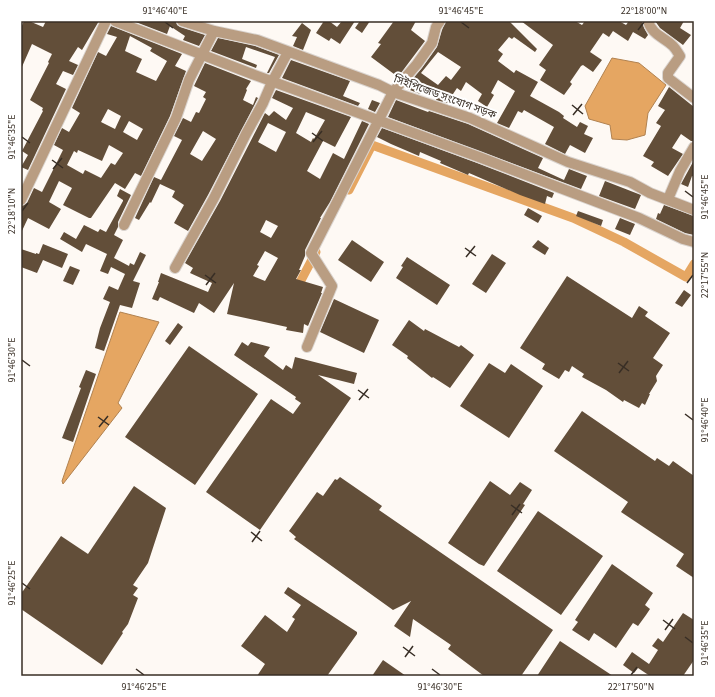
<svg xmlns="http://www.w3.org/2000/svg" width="715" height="697" font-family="'Source Sans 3','Noto Sans Bengali',sans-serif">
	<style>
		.water { fill: #e5a662; stroke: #b18250 }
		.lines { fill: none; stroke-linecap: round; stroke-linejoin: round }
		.canal { stroke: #e5a662; stroke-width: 9 }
		.building { fill: #624e39; fill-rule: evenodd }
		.street-casing { stroke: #dad4cf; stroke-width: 12 }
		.street { stroke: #b99d82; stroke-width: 10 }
		.ticks { fill: none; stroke: #382e25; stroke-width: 1.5 }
		.labels { text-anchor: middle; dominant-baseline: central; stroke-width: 4; stroke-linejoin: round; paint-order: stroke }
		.street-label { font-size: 11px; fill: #382e25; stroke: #fff }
		.neatline { fill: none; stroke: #382e25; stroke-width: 1.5 }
		.ticks-label { font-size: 10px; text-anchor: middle; fill: #382e25 }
	</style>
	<rect width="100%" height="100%" fill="#fef9f4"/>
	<path class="water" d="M612 58 639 63 666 85 648 113 645 135 627 140 612 139 610 125 589 119 585 106Z
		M120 312 159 322 118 403 122 408 63 484 62 481Z"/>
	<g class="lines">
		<path class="canal" d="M349 190 372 145 573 218 624 242 686 277 694 264
			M297 288 316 252"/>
	</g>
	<path class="building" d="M24 21H29L43 27 46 21H99L82 50 78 47 69 61 78 65 73 75 63 71 56 84 66 89 28 170 21 167 28 155 22 151 43 111 42 110 43 108 30 100 49 63 48 62 52 54 32 44 21 69V28Z
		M133 21H176L177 25 180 27 205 35 199 46 183 40 185 36 170 26 167 34Z
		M324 21H329L337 27 342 21H355L340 44 331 38 329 41 316 33Z
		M360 21H370L362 33 355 28Z
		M394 21H416L411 30 425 41 398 77 371 57 381 44 378 43Z
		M446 21H509L537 49 535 52 514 37 512 39 509 37 498 50 503 54 498 61 514 73 516 70 538 82 530 96 559 112 564 116 563 118 577 127 580 122 588 126 584 134 593 138 585 153 570 145 565 154 545 144 554 127 524 110 522 113 518 111 509 128 497 123 515 91 498 80 491 93 494 95 487 107 478 101 482 94 466 82 461 91 457 88 447 103 436 100 439 95 426 85 420 94 405 88 422 68 437 47 442 30ZM438 52 461 67 451 80 446 76 438 85 421 73Z
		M521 21H575L582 25 585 21H619L626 25 629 21H642L644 28 648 35 645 39 633 32 628 41 613 31 609 37 603 33 590 52 602 60 593 72 583 65 581 66 570 82 572 84 564 95 540 80 546 70 539 65 553 45Z
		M655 21H684L680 28 691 35 683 45 660 28Z
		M302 23 311 30 303 50 293 46 297 37 292 36Z
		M111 26 182 54 175 66 186 71 170 116 141 176 135 173 125 189 115 183 91 218H89L63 205 72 188 59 181 49 202 61 209 49 229 28 218 21 233V206L27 203 34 188 42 192 63 150 54 145 62 128 69 132 80 113 72 108 98 52 106 56 117 37 107 34ZM130 36 152 48 150 51 167 61 156 81 136 72 142 59 125 51ZM108 109 121 116 115 129 101 122ZM129 121 143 129 137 140 123 132ZM109 145 123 153 115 165 111 163 101 178 85 170 83 174 67 165 74 151 77 153 78 150 102 161Z
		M218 38 255 46 279 55 269 73H267L275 57 246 47 242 59 257 65 256 68 211 51Z
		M291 60 350 81 343 96 360 103 358 106 282 78Z
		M205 63 251 81 246 89 247 90 243 100 253 105 256 97 258 98 208 195 188 231 174 223 184 205 172 197 175 191 160 184 151 203 150 202 139 220 135 218 154 177 161 180 182 140 174 136 183 118 191 122 196 112 199 113 206 99 203 97 206 92 194 86ZM203 131 216 139 202 161 190 154Z
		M669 87 694 107V141H691L681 134 672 148 683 154 668 176 651 166 654 162 643 156 661 126 656 123 665 110 658 106Z
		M276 90 351 117 335 147 323 141 307 171 320 179 333 153 344 159 362 121 369 124 330 202 320 218H321L305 250V256L299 270H301L296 279 323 287 321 293H322L308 326 304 324 303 333 286 330 287 327 227 314 234 283 214 313 199 303 194 313 160 297 158 301 152 299 159 282H158L161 273 208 292 212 283 190 273 193 268 185 263 220 201 265 113 269 116 274 111 286 120 293 108 272 98ZM306 112 325 120 314 139 313 138 311 142 296 133ZM268 123 286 132 276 152 258 142ZM266 220 278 226 271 238 260 232ZM265 251 278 258 265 281 253 276 259 266 257 265Z
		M372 100 380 103 375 112 368 109Z
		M396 100 428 112 429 111 468 124 543 158 538 168 564 180 569 169 587 176 581 189 388 117Z
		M382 128 477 163 554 193 552 198 547 196 545 204 520 195 469 173 468 175 440 163 441 161 420 152 419 156 391 144 377 137Z
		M694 160V177L692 176 688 187 681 184Z
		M605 181 641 195 635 209 599 196Z
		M120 189 131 195 118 222V227L114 235 123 240 114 258 129 266 130 263 134 265 140 252 146 255 133 281 140 283 132 308 120 305 104 351 95 348 100 328 110 302 103 299 109 286 118 290 125 274 111 267 108 274 100 271 107 254 86 244 82 252 60 239 64 232 76 239 84 225 98 232 100 229 106 232 123 201V200L117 196Z
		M664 205 694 216V235L685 233 656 219 658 213 660 214Z
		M528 208 542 216 538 223 524 215Z
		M578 211 603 220 601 226 576 216Z
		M620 218 635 224 630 235 615 229Z
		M352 240 384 262 371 282 338 260Z
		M538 240 549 248 545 255 532 247Z
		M43 244 68 254 62 268 43 260 37 273 21 267V249L36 254V253L39 254Z
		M492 254 506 263 486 293 472 284Z
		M407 257 450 285 437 305 396 278 403 267 401 266Z
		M70 266 80 270 73 285 63 281Z
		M567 276 632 318 639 306 648 312 645 316 670 333 653 358 663 365 656 376 657 381 649 394H650L645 405 642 403 639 408 624 400 623 402 606 390 582 377 584 374 572 366 569 372 565 370 559 379 542 369 545 364 520 348Z
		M684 290 691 295 682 307 675 303Z
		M334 299 379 320 364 353 320 332Z
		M409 320 424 331 425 329 459 347 461 345 474 355 450 388 433 377 432 378 407 358 408 356 392 345Z
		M178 323 183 327 170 345 165 341Z
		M242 342 248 346 251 342 270 347 264 356 283 370 286 365 292 369 295 357 357 373 354 384 318 375 351 398 260 530 206 492 271 399 293 414 301 403 295 399 296 397 234 355Z
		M189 346 258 394 195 485 125 437Z
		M489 363 505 373 511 364 543 386 509 438 460 406Z
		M86 370 96 374 73 442 62 438 81 388 79 387Z
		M582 411 655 461 657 458 669 466 673 461 694 476V578L676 566 684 554 621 512 628 502 554 451Z
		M340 477 382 506 379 510 553 630 521 676H484L448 649 451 645 413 619 410 637 394 626 411 601 393 610 294 539 296 537 289 531 317 492 323 496 335 479 337 480Z
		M490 481 510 495 520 482 532 490 523 504 525 505 484 566 479 564 448 543Z
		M134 486 166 508 148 563 133 585 138 588 133 595 138 598 128 624 122 632 123 633 102 665 21 609V592L23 591 61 536 88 554Z
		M538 511 603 556 561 615 497 571Z
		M612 564 653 593 645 605 650 609 646 615 638 626 633 623 616 648 594 633 589 641 572 630 578 622 575 620Z
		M288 587 357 632V634L327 676H257L265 664 241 646 265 615 287 632 295 619 292 617 301 605 284 593Z
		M683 613 694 620V660L683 676H650L638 668 634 673 623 665 632 652 649 664 658 650 652 646 658 638 663 642Z
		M560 641 613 676H537Z
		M383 660 406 676H372Z"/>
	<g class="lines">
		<defs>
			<path id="street" d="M115 21 252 74 479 157 639 218 683 239 694 242
				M182 21 214 31 257 40 379 85 393 92 470 118 568 162 630 182 650 193 694 210
				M648 21C652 35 664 37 673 46 676 49 678 53 680 56L668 73V78L694 98
				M668 199 680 171 694 147
				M21 200 106 21
				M124 225 176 118 189 80 214 31
				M175 268 214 198 246 134 263 103 272 82 288 52
				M307 347 332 286 311 253 393 92 417 64 432 43 436 27 440 21"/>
		</defs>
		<use href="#street" class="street-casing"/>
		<use href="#street" class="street"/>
	</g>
	<path class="ticks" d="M165 22 173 28M461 22 469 28M638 30 644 22M572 105 583 114M573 115 582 104M312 133 323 141M22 137 30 143M313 142 322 131M52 160 63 168M53 169 62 158M685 191 693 197M22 211 28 203M465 248 476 256M466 257 475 246M205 275 216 283M687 283 693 275M206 285 215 273M22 360 30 366M618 363 629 371M619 373 628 361M358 390 369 398M359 400 368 389M685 414 693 420M98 417 109 425M99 427 108 416M511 505 522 513M512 515 520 504M251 532 262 541M252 542 260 531M22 583 30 589M663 620 675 629M665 630 673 619M685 637 693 643M403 647 415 656M405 657 413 646M136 669 144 675M432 669 440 675M631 675 637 667"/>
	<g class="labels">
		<g class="street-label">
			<text transform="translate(445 97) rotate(20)">সিইপিজেড সংযোগ সড়ক</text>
		</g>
	</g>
	<rect width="715" height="697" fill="none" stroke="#ffffff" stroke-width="44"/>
	<rect x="22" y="22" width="671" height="653" class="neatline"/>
	<g class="ticks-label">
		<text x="165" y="14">91°46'40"E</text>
		<text x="461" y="14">91°46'45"E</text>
		<text x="644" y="14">22°18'00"N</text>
		<text transform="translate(11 137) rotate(-90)" y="4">91°46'35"E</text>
		<text transform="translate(704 197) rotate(-90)" y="4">91°46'45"E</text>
		<text transform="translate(11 211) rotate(-90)" y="4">22°18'10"N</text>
		<text transform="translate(704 275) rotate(-90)" y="4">22°17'55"N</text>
		<text transform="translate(11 360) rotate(-90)" y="4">91°46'30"E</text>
		<text transform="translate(704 420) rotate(-90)" y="4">91°46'40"E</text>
		<text transform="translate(11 583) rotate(-90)" y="4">91°46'25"E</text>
		<text transform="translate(704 643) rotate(-90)" y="4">91°46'35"E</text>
		<text x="144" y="690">91°46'25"E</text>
		<text x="440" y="690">91°46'30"E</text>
		<text x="631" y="690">22°17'50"N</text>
	</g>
</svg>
